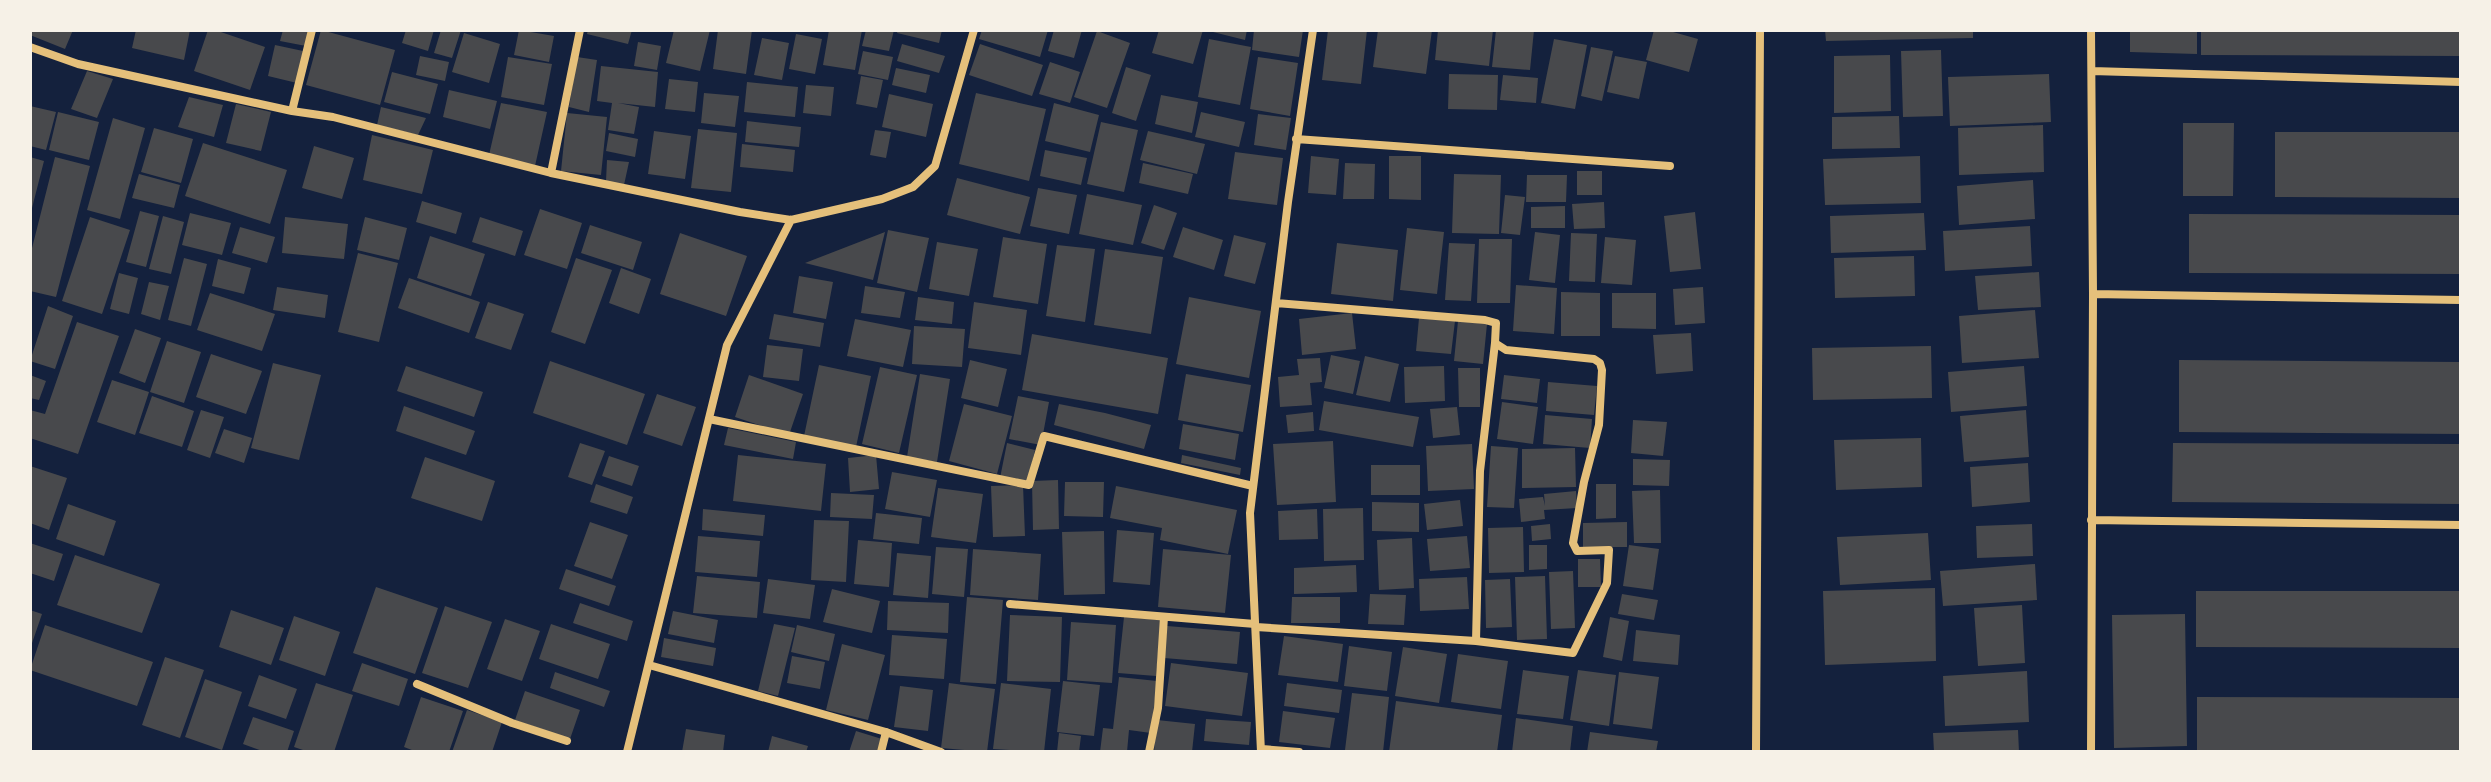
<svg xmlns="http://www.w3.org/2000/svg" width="2491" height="782" font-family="Arial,sans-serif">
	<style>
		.building { fill: #48494c }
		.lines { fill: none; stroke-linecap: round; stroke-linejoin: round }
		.minor { stroke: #e5c07b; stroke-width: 8 }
	</style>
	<rect width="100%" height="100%" fill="#14213d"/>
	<path class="building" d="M30 30H73L65 49 30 35Z
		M136 30H190L184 60 132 48Z
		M208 30H215L265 47 250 90 194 71Z
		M283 30H309L306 46 280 41Z
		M321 30 395 50 380 105 306 85Z
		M406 30H434L428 51 402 43Z
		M441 30H461L452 58 434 53Z
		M519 30 554 36 549 62 514 55Z
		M588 30H632L628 44 587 34Z
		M674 30H710L700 71 666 63Z
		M718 30H752L746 74 713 69Z
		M829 30H862L855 70 823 65Z
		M866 30H894L889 51 862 46Z
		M898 30H942L939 43 897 33Z
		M982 30H1048L1040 57 979 39Z
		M1054 30H1082L1074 58 1048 51Z
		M1159 30H1203L1193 64 1152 53Z
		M1205 30H1247L1245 40Z
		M1254 30H1303L1299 57 1252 50Z
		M1328 30H1367L1361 84 1322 80Z
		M1378 30H1432L1426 74 1373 67Z
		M1438 30H1493L1489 66 1435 60Z
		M1496 30H1534L1530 70 1492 67Z
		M1654 30H1666L1698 39 1689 72 1646 60Z
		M1825 30H1973V38L1826 41Z
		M2130 30H2197V54L2130 52Z
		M2201 30H2461V56L2201 55Z
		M1097 31 1130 43 1107 108 1074 97Z
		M464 33 500 44 489 83 452 72Z
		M796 34 822 39 815 74 789 69Z
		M762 38 789 43 782 80 754 75Z
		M1209 39 1251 47 1240 105 1198 97Z
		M1554 39 1587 45 1575 109 1541 103Z
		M638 42 661 46 657 70 634 66Z
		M902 44 945 56 939 73 897 61Z
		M980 44 1043 65 1032 96 969 75Z
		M275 45 303 51 297 83 268 76Z
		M1591 47 1613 51 1602 101 1581 96Z
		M1941 50 1943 116 1903 117 1901 51Z
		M863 51 893 57 888 80 858 74Z
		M1890 55 1891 111 1834 113V56Z
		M420 56 449 62 445 81 416 75Z
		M1615 56 1647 62 1639 99 1607 92Z
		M508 57 552 64 544 105 501 97Z
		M577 57 597 60 589 112 569 107Z
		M1258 57 1298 63 1290 116 1250 109Z
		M1050 62 1080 72 1070 103 1039 94Z
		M601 66 658 72 655 107 618 103 639 107 634 134 608 130 612 103 597 101Z
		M1126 67 1151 75 1136 121 1112 113Z
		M896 68 930 75 926 93 892 85Z
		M87 71 113 79 97 118 71 109Z
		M392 72 438 84 430 114 384 102Z
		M1449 74 1498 75 1497 110 1448 109Z
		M2049 74 2051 122 1950 126 1948 77Z
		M1503 75 1538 78 1536 103 1500 100Z
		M861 76 883 80 877 108 856 104Z
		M669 79 698 82 695 112 665 109Z
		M747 82 798 87 795 117 744 112Z
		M806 85 834 87 831 116 803 113Z
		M449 90 497 101 490 129 443 117Z
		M704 93 739 96 735 127 701 123Z
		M976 93 1046 109 1029 181 959 164Z
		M889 94 933 104 926 137 882 127Z
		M1161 95 1198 102 1192 133 1155 124Z
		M189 97 223 105 214 137 178 127Z
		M501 103 547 112 535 166 489 155Z
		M1054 103 1099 115 1090 152 1045 141Z
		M236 104 271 112 261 151 226 143Z
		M30 106 56 112 46 150 30 146Z
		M381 107 426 118 418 135 377 125Z
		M58 112 99 122 89 160 49 150Z
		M1201 112 1245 122 1239 147 1195 137Z
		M567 113 607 117 601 175 561 171Z
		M1258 114 1291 118 1286 150 1254 145Z
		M1899 116 1900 148 1832 149V117Z
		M113 118 145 128 120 219 87 210Z
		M747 121 801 127 799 147 745 142Z
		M1101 122 1138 130 1124 192 1087 184Z
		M2183 123H2234L2233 196H2183Z
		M2043 125 2044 172 1959 175 1958 128Z
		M154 128 193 139 181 183 141 172Z
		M698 129 737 133 731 192 691 188Z
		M875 130 891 132 886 158 870 155Z
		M654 131 691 136 685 179 648 174Z
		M1148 131 1205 144 1197 174 1140 160Z
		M2275 132H2461V198L2275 197Z
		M609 133 638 139 635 157 606 151Z
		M372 135 433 150 422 194 363 180Z
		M203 143 287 170 270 224 185 196Z
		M742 144 795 150 793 172 740 167Z
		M314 146 354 158 342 199 302 188Z
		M1045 150 1087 158 1081 185 1040 176Z
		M1235 152 1283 158 1277 205 1228 199Z
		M1311 156 1339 159 1336 195 1308 193Z
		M1389 156H1421V200L1389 199Z
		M1920 156 1921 203 1825 205 1823 159Z
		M30 157 44 161 31 212H30Z
		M55 157 90 166 56 297 30 291V256Z
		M607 160 629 162 624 185 606 181Z
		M1143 163 1193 174 1188 194 1139 183Z
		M1345 163 1375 164 1374 199H1343Z
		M1577 171H1602V195H1577Z
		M139 174 180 185 174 208 132 198Z
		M1454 174 1501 175 1499 234 1452 233Z
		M1527 175H1567L1566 202H1526Z
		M957 178 1030 197 1020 234 947 215Z
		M2033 180 2035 219 1959 225 1957 186Z
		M1038 188 1077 195 1069 234 1030 226Z
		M1087 194 1142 205 1133 245 1079 234Z
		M1505 195 1525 197 1520 235 1501 233Z
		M422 201 462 213 456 234 416 222Z
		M1604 202 1605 228 1574 229 1572 204Z
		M1154 205 1177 213 1164 250 1141 243Z
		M1565 206V228H1531V207Z
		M540 209 582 223 567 269 524 255Z
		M140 211 159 216 146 267 126 262Z
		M1695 212 1701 269 1670 272 1664 216Z
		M190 213 231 223 222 255 182 245Z
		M1924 213 1926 250 1831 253 1830 216Z
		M2189 214 2461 215V274L2189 273Z
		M163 216 184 222 171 274 149 269Z
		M90 217 130 230 102 314 62 301Z
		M285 217 348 224 344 259 282 253Z
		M365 217 407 228 399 260 357 250Z
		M480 217 523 231 515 256 472 242Z
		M590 225 642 242 633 270 581 253Z
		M2030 226 2032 266 1945 271 1943 231Z
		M240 227 275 237 267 263 232 253Z
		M1183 227 1223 240 1214 270 1173 257Z
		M1407 228 1444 232 1437 294 1400 290Z
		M888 230 929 238 917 292 877 283Z
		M885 232 873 280 805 263Z
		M1535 232 1560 235 1555 283 1529 280Z
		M680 233 747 256 726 316 660 294Z
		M1571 233 1597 234 1595 282 1569 281Z
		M1234 235 1266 243 1255 284 1224 276Z
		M430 236 485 254 471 296 417 278Z
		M1003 237 1047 244 1038 304 993 297Z
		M1605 237 1636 240 1632 285 1601 283Z
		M1479 239H1512L1510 303H1477Z
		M937 242 978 249 969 296 929 289Z
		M1337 243 1398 250 1393 301 1331 294Z
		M1449 243 1475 244 1471 301 1445 300Z
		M1057 245 1095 249 1085 322 1046 316Z
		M1105 249 1163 257 1151 334 1094 325Z
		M358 253 398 263 379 342 338 332Z
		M1914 256 1915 296 1835 298 1834 258Z
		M184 258 207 264 191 326 168 320Z
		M576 258 612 270 585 344 551 332Z
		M218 259 251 268 244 294 212 286Z
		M621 268 651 279 639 314 609 303Z
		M2039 272 2041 307 1978 310 1975 276Z
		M119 273 138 278 129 314 110 309Z
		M799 276 833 282 826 319 793 313Z
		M409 278 480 302 469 333 398 308Z
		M149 282 169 286 160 320 141 314Z
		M1516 285 1557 288 1554 334 1513 331Z
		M865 286 905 292 900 318 861 313Z
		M277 287 328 295 325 318 273 310Z
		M1703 287 1705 323 1675 325 1673 289Z
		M1561 292 1600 293V336H1561Z
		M210 293 275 314 262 351 197 330Z
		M1612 293H1656V329L1612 328Z
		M918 297 954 302 952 324 915 320Z
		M1189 297 1261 311 1249 378 1176 364Z
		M488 302 524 314 511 350 475 338Z
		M974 302 1027 310 1021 355 968 348Z
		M48 306 73 316 55 369 30 361Z
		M2035 310 2039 358 1962 363 1959 316Z
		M1352 313 1356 349 1302 355 1299 319Z
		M774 314 824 323 820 347 769 339Z
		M1419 318 1455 321 1451 354 1416 351Z
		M855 319 911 330 903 367 847 356Z
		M1458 321 1487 324 1483 364 1454 361Z
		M77 322 119 336 78 454 30 438V410L45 414Z
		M914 326 965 329 962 367 912 364Z
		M135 329 161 338 145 383 119 373Z
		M1691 333 1693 371 1656 374 1653 335Z
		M1032 334 1168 358 1158 414 1022 390Z
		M167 341 201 352 184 403 150 392Z
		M767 345 803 349 799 381 763 377Z
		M1931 346 1932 398 1813 400 1812 348Z
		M211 354 262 371 246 414 196 397Z
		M1331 355 1360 361 1353 394 1324 388Z
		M1365 356 1399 364 1390 402 1356 395Z
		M1320 358 1322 382 1310 383 1312 405 1280 407 1278 377 1299 375 1297 359Z
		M970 360 1007 369 998 407 961 398Z
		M2179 360 2461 362V434L2179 432Z
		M550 361 645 394 627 445 533 413Z
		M273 363 321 375 299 460 251 448Z
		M819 365 871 376 856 447 804 436Z
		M406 366 483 392 474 417 397 391Z
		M1444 366 1445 401 1405 403 1404 367Z
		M2024 366 2027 406 1951 412 1948 372Z
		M880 367 917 375 899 453 862 444Z
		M1458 368H1480V407H1459Z
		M920 374 950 379 937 462 907 457Z
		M1186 374 1251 385 1243 432 1178 420Z
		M30 375 46 381 39 400 30 398Z
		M749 375 803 394 789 435 735 417Z
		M1504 375 1540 379 1537 403 1501 399Z
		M112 380 149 392 135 435 97 422Z
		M1548 382 1597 386 1594 415 1546 411Z
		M657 394 696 407 682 446 643 433Z
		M152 396 194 411 182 447 139 433Z
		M1018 396 1049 402 1041 445 1009 439Z
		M1324 401 1419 417 1413 447 1319 430Z
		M1502 402 1538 407 1533 444 1497 439Z
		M964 404 1012 416 997 474 949 461Z
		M1059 404 1105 413 1151 425 1144 449 1054 425Z
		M404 406 475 431 466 455 396 431Z
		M1457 407 1460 435 1433 438 1430 409Z
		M201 410 224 417 210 458 187 450Z
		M2026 410 2029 457 1964 462 1960 416Z
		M1313 412 1314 431 1288 433 1286 415Z
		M1545 415 1592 419 1590 448 1543 444Z
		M1633 420 1667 422 1663 456 1631 453Z
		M1183 424 1239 434 1235 460 1179 449Z
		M728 428 796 442 793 459 724 445Z
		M224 429 252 438 244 463 215 453Z
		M1921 438 1922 487 1836 490 1834 440Z
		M1333 441 1336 502 1277 505 1273 444Z
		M580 443 605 451 592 485 568 477Z
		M1007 443 1035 450 1027 484 1000 478Z
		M2173 443 2461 444V504L2172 502Z
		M1472 444 1474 489 1428 491 1426 446Z
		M1491 446 1518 448 1514 508 1487 507Z
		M1575 448 1576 487 1522 488V449Z
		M738 455 826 464 821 511 733 501Z
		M876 455 879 489 850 492 848 458Z
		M1182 455 1241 468 1240 475 1181 463Z
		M609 456 639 466 632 486 602 476Z
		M425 457 495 481 482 521 411 498Z
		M1633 459 1670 460 1669 486 1633 485Z
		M2028 463 2030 502 1972 507 1970 467Z
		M1371 465H1420V495H1371Z
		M30 466 67 478 49 530 30 523Z
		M892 472 937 480 930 517 885 509Z
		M1058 480 1059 529 1033 530 1032 481Z
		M1065 482H1104L1103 517 1064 516Z
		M596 484 633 497 627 514 590 502Z
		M1596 484H1616V518L1596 519Z
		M1023 485 1025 536 993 537 991 486Z
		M1116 486 1237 510 1228 554 1160 540 1162 528 1110 518Z
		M938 488 983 494 976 543 931 537Z
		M1660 490 1661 543H1634L1632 491Z
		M1576 491 1577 508 1544 510 1545 519 1521 522 1519 499 1543 497 1545 506 1544 494Z
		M831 493 874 495 872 519 830 517Z
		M1460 500 1463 526 1427 530 1424 504Z
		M1372 502 1419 503V532L1372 531Z
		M68 504 116 521 104 556 56 539Z
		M1363 508 1364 560 1324 561 1323 509Z
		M703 509 765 515 763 536 702 530Z
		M1317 509 1318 539 1279 540 1278 511Z
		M876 513 922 518 919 544 873 539Z
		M814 520 849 521 846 582 811 580Z
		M590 522 628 535 612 579 574 566Z
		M1627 522V547H1583V523Z
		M1550 524 1551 539 1532 541 1531 526Z
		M2032 524 2033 556 1977 558 1976 526Z
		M1523 527 1524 572 1489 573 1488 528Z
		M1117 530 1154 533 1150 585 1113 582Z
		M1104 531 1105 594 1064 595 1062 532Z
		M1928 533 1931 580 1840 585 1837 537Z
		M698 536 760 541 757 577 695 572Z
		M1467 536 1470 568 1430 571 1427 539Z
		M1412 538 1414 588 1379 590 1377 540Z
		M858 540 892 543 889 587 854 584Z
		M30 543 63 554 54 581 30 573Z
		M1529 545H1547V569L1529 570Z
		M1629 545 1659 549 1653 590 1623 586Z
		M936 547 968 549 964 597 932 594Z
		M973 549 1041 554 1038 600 970 595Z
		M1163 549 1231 555 1225 613 1158 607Z
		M897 553 931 556 928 598 893 595Z
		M75 555 160 584 142 633 57 605Z
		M1578 559H1600L1601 587H1578Z
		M2035 564 2037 600 1943 606 1940 571Z
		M1356 565 1357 592 1294 594V568Z
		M566 569 616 586 609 606 559 589Z
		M1573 571 1575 628 1551 629 1549 572Z
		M697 576 760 582 757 618 693 613Z
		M1545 576 1547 639 1517 640 1515 577Z
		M1467 577 1469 609 1420 611 1419 579Z
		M768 579 815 585 810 619 763 613Z
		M1510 579 1512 627 1486 628 1485 580Z
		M376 587 438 608 415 674 353 653Z
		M1935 588 1936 661 1825 665 1823 591Z
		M832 589 880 601 872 633 823 622Z
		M2196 591H2461V648L2196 647Z
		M1370 594 1406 595 1404 625 1368 624Z
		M1622 594 1658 600 1654 620 1618 614Z
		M967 597 1003 600 996 684 960 682Z
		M1292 597H1340V623H1291Z
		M888 601 949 603 948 633 887 630Z
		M580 603 633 621 627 641 573 623Z
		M2022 605 2025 663 1978 666 1974 608Z
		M445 606 492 622 468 688 422 673Z
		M30 610 42 614 30 649Z
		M231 610 284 628 271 665 219 647Z
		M673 611 718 620 714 643 668 634Z
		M2185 614 2187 746 2114 748 2112 615Z
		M1010 615 1062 617 1060 682 1007 681Z
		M294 616 340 632 325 676 279 660Z
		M1124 617 1161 620 1156 676 1118 673Z
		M1610 617 1629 621 1622 661 1603 657Z
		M505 619 540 631 522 681 487 669Z
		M1071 622 1116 625 1112 683 1067 680Z
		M551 624 610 644 598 679 539 659Z
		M774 624 795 628 778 696 758 691Z
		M45 625 153 662 137 706 30 670Z
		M797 625 835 634 829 661 791 652Z
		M1167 626 1240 632 1237 664 1164 658Z
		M1636 630 1680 635 1678 665 1633 661Z
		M892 635 947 639 944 679 889 675Z
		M1284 636 1343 644 1338 682 1278 675Z
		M664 638 716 648 713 666 661 657Z
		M842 644 885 655 868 720 826 710Z
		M1349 646 1392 652 1387 691 1344 686Z
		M1403 647 1447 654 1439 703 1395 696Z
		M1458 654 1508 661 1501 709 1451 702Z
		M792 656 825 662 820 689 787 683Z
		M165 657 204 670 180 738 142 725Z
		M362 663 408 679 399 706 352 691Z
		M1171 663 1248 673 1242 716 1165 706Z
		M1523 670 1569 676 1563 719 1517 714Z
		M1578 670 1616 675 1609 726 1570 720Z
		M2027 671 2029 722 1945 726 1943 676Z
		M555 672 610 691 604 707 550 688Z
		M1619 672 1659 677 1652 729 1613 724Z
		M259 675 297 689 286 719 248 706Z
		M1119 677 1157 681 1151 733 1129 730 1127 752H1100L1103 728 1113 729Z
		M205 679 242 692 222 750 185 737Z
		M1063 681 1100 685 1094 736 1057 732Z
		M316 683 353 695 334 752H309L294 747Z
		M949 683 995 689 987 752 941 748Z
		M1001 683 1051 689 1044 752 993 749Z
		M1287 683 1342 690 1339 713 1284 706Z
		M900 686 933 690 928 731 894 727Z
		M525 691 580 710 570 739 515 720Z
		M1352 693 1389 697 1383 752 1345 750Z
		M421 697 463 711 449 752H417L404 747Z
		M2197 697 2461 698V752H2197Z
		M1396 701 1502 715 1497 752H1389Z
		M467 710 502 722 492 752H452Z
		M1283 711 1335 718 1330 748 1279 742Z
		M253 717 294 731 287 752H265L243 744Z
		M1516 718 1573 726 1570 752H1512Z
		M1206 719 1251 722 1249 745 1204 741Z
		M1157 720 1195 724 1192 752H1154Z
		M686 729 725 735 723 752H682Z
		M2018 730 2019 752H1934L1933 733Z
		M856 731 882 739 878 752H849Z
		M1590 732 1658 741 1656 752H1587Z
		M1059 733 1081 736 1079 752H1057Z
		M772 736 808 746 806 752H768Z"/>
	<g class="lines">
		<path class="minor" d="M30 47 78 64 292 111 333 117 551 173 740 212 791 220 882 199 913 187 935 166 974 30
			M2092 71 2461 82
			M292 111 312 30
			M1296 139 1670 166
			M551 173 580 30
			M2093 294 2461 300
			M709 419 1029 485 1044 436 1253 486
			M2091 520 2461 525
			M1010 604 1255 624
			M1256 627 1476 641 1573 653 1607 583 1609 550 1577 551 1573 543 1584 482 1599 425 1602 370 1600 363 1594 359 1506 350 1495 343 1496 323 1485 320 1276 303
			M1476 641 1480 471 1495 343
			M649 665 886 732 941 752
			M417 684 512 723 567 741
			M1262 749 1299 752
			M627 752 727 345 791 220
			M881 752 886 732
			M1149 752 1158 708 1164 617
			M1261 752 1250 513 1288 202 1313 30
			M1756 752 1760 30
			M2091 752 2093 294 2091 30"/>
	</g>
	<rect width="2491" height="782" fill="none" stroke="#f6f1e7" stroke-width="64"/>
</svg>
